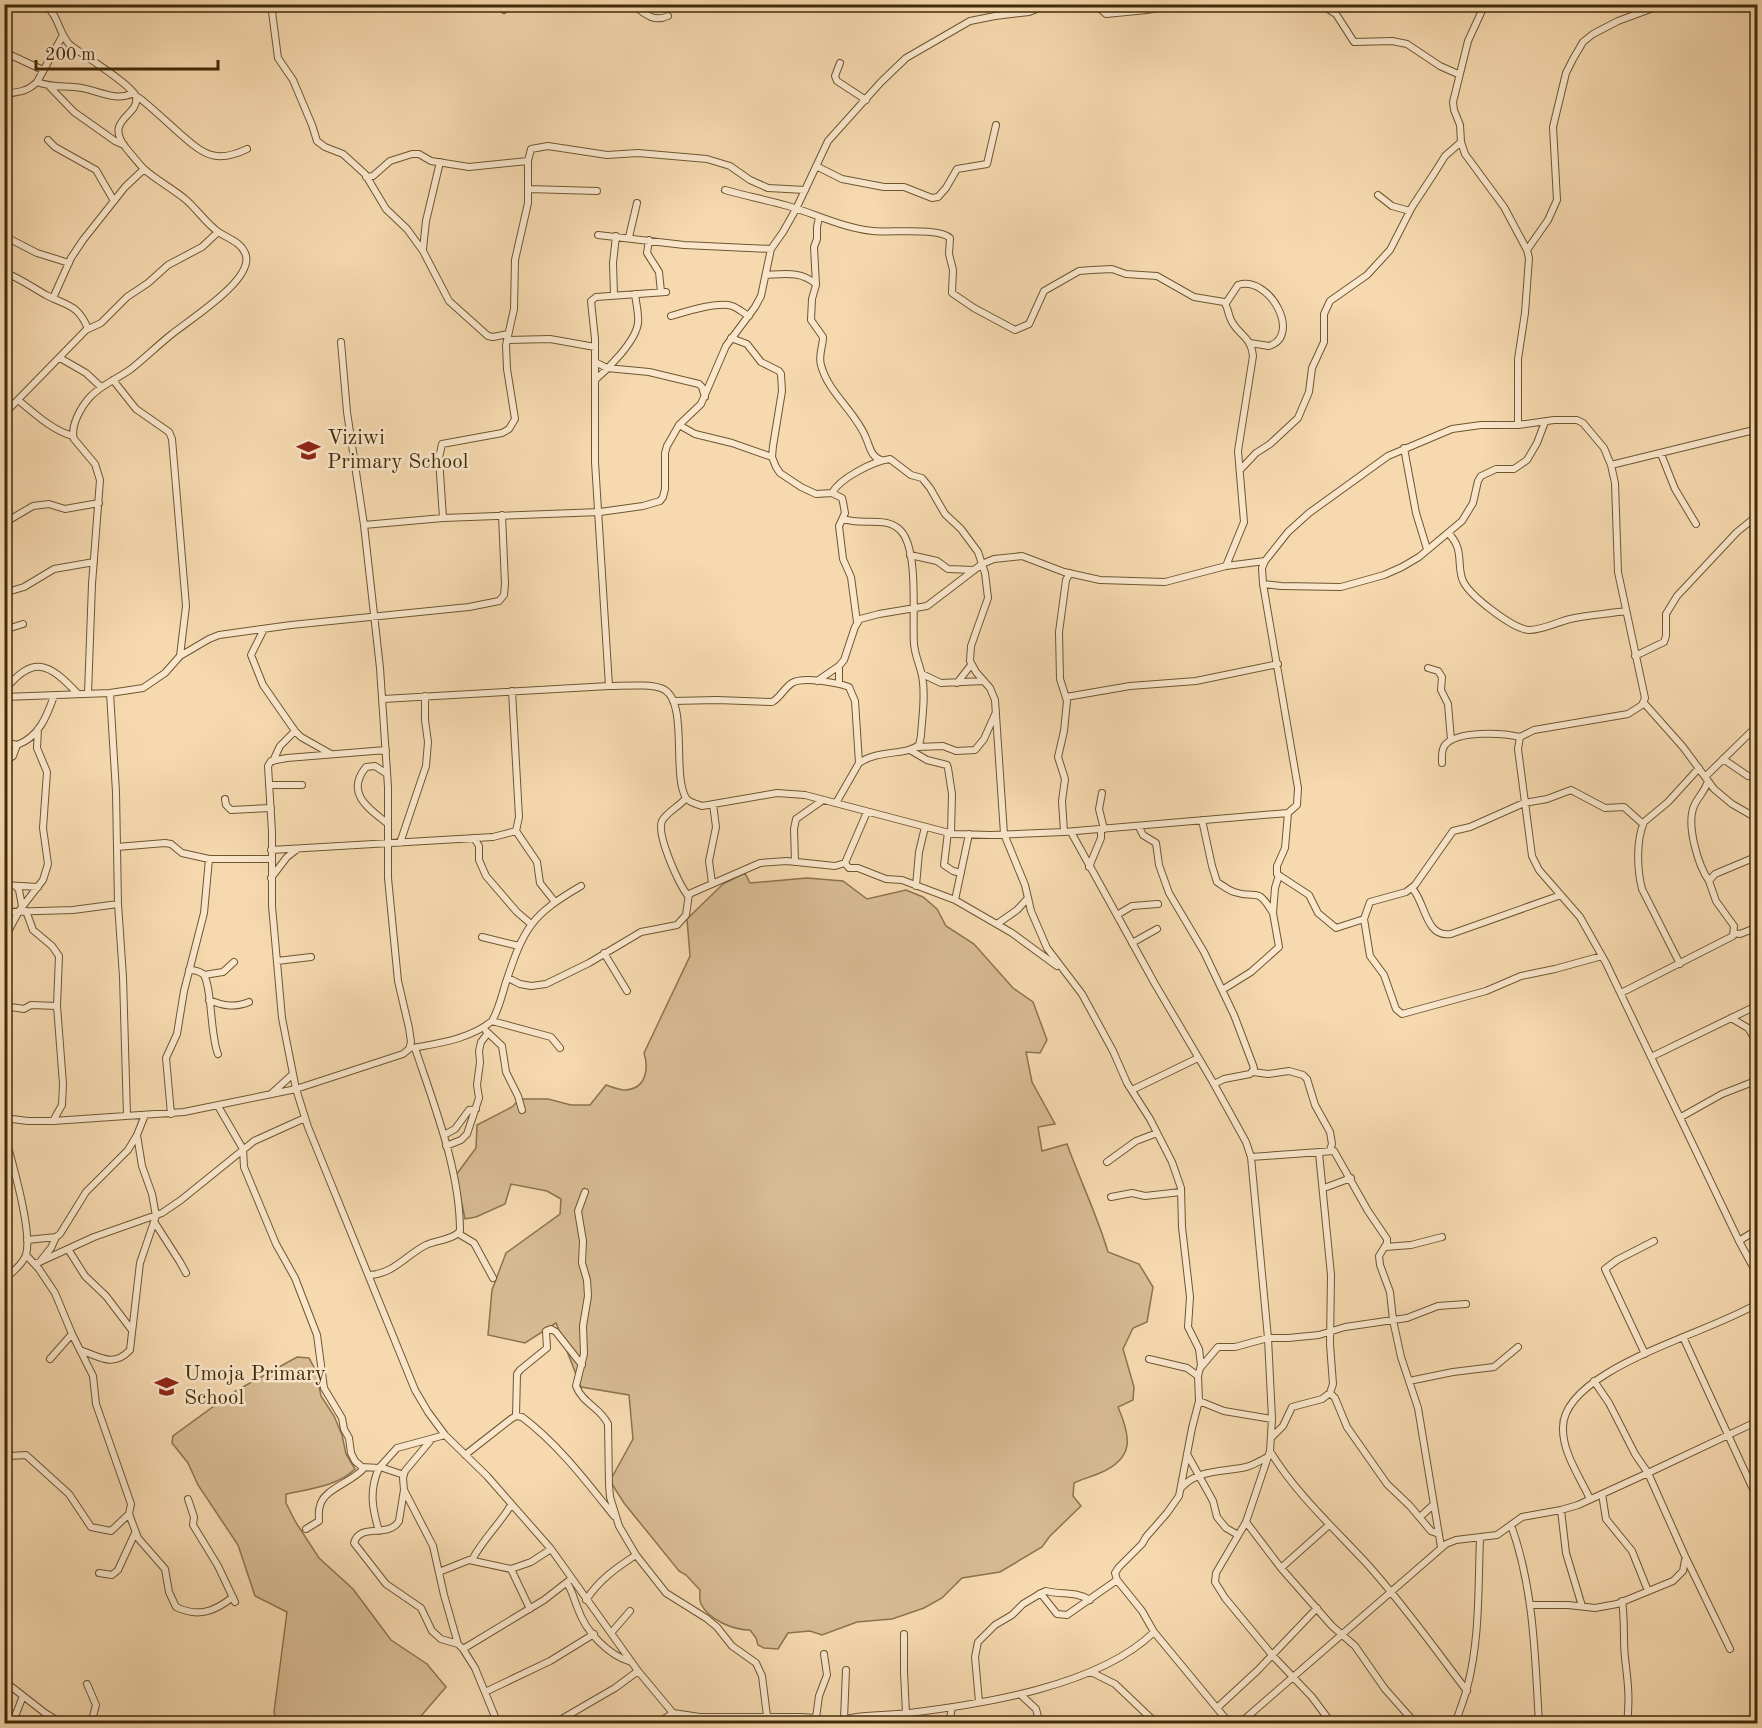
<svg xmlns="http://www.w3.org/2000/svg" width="1762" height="1728" font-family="'Old Standard TT',serif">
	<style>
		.green { fill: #d7bb93; stroke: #8c734e; stroke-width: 1.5 }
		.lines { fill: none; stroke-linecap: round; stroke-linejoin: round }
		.street-casing { stroke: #6e5632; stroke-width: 8 }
		.street { stroke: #f9e6cb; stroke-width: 6 }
		.labels { text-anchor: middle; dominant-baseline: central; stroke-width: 5; stroke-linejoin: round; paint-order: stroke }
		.poi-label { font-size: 21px; fill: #412b09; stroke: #f9e6cb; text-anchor: start }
	</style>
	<rect width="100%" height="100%" fill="#f6d9af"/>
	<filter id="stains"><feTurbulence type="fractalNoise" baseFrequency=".00333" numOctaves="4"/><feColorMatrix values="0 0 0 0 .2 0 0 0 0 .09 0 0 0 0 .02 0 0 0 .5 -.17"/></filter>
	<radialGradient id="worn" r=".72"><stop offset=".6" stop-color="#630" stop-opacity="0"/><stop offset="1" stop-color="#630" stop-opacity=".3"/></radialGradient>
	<path class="green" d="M745 873 750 883 807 878 843 881 867 899 906 890 923 897 937 909 946 926 974 944 1013 988 1033 1002 1047 1040 1040 1053 1026 1052 1032 1082 1055 1124 1038 1127 1042 1151 1067 1144C1080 1180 1097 1215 1108 1252L1139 1264 1153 1287 1147 1322 1133 1328 1123 1349 1134 1387 1133 1400 1118 1407C1131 1437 1135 1458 1100 1473 1091 1477 1082 1479 1074 1483L1073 1496 1081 1506 1050 1536 1042 1547 1000 1572 962 1578 942 1598 924 1608 892 1619 857 1622 822 1635 810 1631 788 1633 778 1649 764 1648 758 1645 756 1638 750 1630C733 1630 709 1620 701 1604 699 1600 700 1594 700 1590L686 1575 679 1571 624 1503 610 1481 633 1439 629 1395 581 1387 556 1323 525 1343 488 1335 492 1290 506 1253 560 1214 561 1199 547 1191 511 1184 505 1204 476 1217 465 1219 456 1175 476 1148 477 1125 512 1107 520 1099H548L571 1105H590L606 1085C612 1087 619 1090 625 1090 646 1089 649 1069 644 1053L690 956 687 919 723 884Z
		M297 1357 309 1358 316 1371 321 1396 334 1416 342 1435 346 1454 355 1469C338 1486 309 1489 286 1494V1503L295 1521 319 1558 353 1589 391 1640 427 1664 446 1687 415 1723H276L274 1712 287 1612 255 1596 238 1545 198 1485 188 1463 172 1443 173 1436 232 1393Z"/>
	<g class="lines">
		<defs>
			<path id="street" d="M44 4C60 17 57 30 69 44 81 54 133 85 136 97 140 116 103 119 126 148 132 155 138 163 144 169 156 180 172 188 185 199 196 208 205 222 217 231 226 238 240 241 245 253 257 278 189 320 172 334 158 345 145 358 131 369 117 379 101 385 90 397 81 407 70 426 74 439L95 464 100 480 92 584 88 693
				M271 4 278 58 293 80 312 125 317 141 325 147 343 154 365 174 386 209 407 229 423 251 449 301 488 336 493 337 508 334
				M498 4 504 10
				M632 4C644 13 653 23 668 16
				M1095 4 1106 14 1147 10 1178 4
				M1320 4 1336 14 1354 42 1392 41 1407 44 1440 66 1458 74
				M1485 4 1468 41 1453 102 1454 110 1460 125 1461 142 1465 154 1504 207 1527 250 1529 258 1525 313 1518 359V425
				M4 8 6 4
				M4 52 43 70
				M840 63 835 76 837 81 866 100
				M37 82C50 87 60 86 74 87 96 88 112 103 134 93
				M49 86 74 112 115 141 124 145
				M4 94C18 92 27 92 37 82L63 35
				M136 96 142 100C154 110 166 121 177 131 202 153 214 165 247 149
				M48 140 55 147 96 170 114 201
				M816 166 842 179 884 187H904L932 198 938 197 946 188 957 169 987 164 996 125
				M366 177 373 176 390 161 412 154H419L431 161 469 167 528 161
				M528 189 597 191
				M725 190C746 196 767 200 788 206 816 214 843 228 873 231 890 233 939 227 950 238L949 254 953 270 952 293 974 308 1015 330 1029 324 1044 291 1079 271 1092 270 1112 269 1126 274 1157 276 1194 297 1224 302C1228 307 1228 314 1231 320 1238 335 1251 336 1253 356L1238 451 1244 522 1226 566
				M1378 195 1392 206 1410 211
				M819 217 817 227V239L814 247 816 285 812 299 811 320 823 337C823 347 818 355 821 365 828 393 856 412 866 438 870 447 871 457 881 460
				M598 235 684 245 771 249
				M4 236 37 253 69 263
				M629 237 637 203
				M649 240 647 253 659 272 661 292
				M423 249 426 221 440 162
				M1527 250 1548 220 1557 200 1553 127 1566 73 1573 59 1583 42 1593 34 1618 21 1656 7
				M4 272C19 278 32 287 46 295 67 306 78 304 88 329
				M766 275C785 274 801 271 816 284
				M614 295 613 263 616 236
				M53 298 71 258 83 240 125 187 144 169
				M1226 303 1238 285C1270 275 1302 336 1269 346L1250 343
				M671 316C685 312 718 301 732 306 738 308 743 313 749 316
				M731 338 747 344 761 362 779 371 781 374 782 391 773 446 772 457 776 467 780 473 801 487 816 494 832 493 842 498 843 502 845 513 839 526 843 559 851 577 857 622
				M507 340 550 339 595 347
				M60 358 86 373 101 387
				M595 362 607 368 649 372 699 384 702 387 705 397
				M113 380 136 409 169 432 172 439 186 606 180 656
				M595 380C608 369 636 341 638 323 639 314 636 303 635 294
				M18 400C34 413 53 431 73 436
				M4 414 86 330 101 323 127 297 148 283 168 265 202 247 218 232
				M679 425 695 434 732 443 772 457
				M1404 448 1416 513 1427 549
				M1661 454 1675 489 1696 524
				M1611 465 1758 429
				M1240 470 1256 453 1270 444 1298 418 1309 392 1312 368 1324 342V314L1330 301 1367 275 1390 250 1412 207 1435 172 1445 156 1461 142
				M832 493C840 478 874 461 890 459L911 475 922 478 930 488 945 514 961 529 978 552 985 573 988 598 971 646 970 661 976 672 990 688 995 700 1004 834 1025 885 1031 911 1047 948 1082 994 1113 1051 1127 1083 1150 1119 1172 1162 1181 1188 1182 1227 1190 1297 1188 1327 1199 1349 1201 1365 1198 1376 1199 1401 1192 1428 1179 1496 1167 1513 1146 1537 1142 1544 1119 1567 1115 1573 1117 1580 1142 1611 1154 1632 1230 1724
				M443 518 439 458 442 444 502 433 509 429 515 419 507 369 506 345 514 309 515 260 528 203V161L531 149 548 146 607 155 638 153 707 159 730 166 750 180 768 188 805 190
				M844 519C862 526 886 515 901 531 919 551 912 617 914 644 915 656 920 665 922 676 926 695 922 717 921 736L919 745C905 756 879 749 859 763
				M4 523 33 506 49 504 65 509 99 503
				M364 525 443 518 600 512 643 506 660 501 663 497 665 489V453L667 446 679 425 701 404 726 346 755 307 761 296 771 249 783 232 796 209 828 141 881 82 906 58 970 21 995 16 1029 12 1049 4
				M1448 533C1465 549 1456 565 1463 581 1470 596 1513 629 1529 630 1543 630 1557 622 1570 619 1588 615 1607 614 1625 611
				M910 555 937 561 948 569 974 570
				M1263 584 1281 586 1341 587 1384 575 1402 567 1419 557 1462 521 1473 503 1478 481 1481 476 1496 469H1514L1527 460 1537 443 1545 422
				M4 593 24 587 54 569 94 562
				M264 629 251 655 263 685 295 731 301 737 331 754
				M4 630 23 624
				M1635 656 1664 642 1666 636V614L1677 596 1737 532 1758 515
				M839 666V684
				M1428 668 1438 671 1442 677 1441 690 1448 704 1451 740
				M922 674 941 683 984 681
				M817 681 839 666 844 660 855 627 860 619 879 614 927 606 982 564 994 559 1022 556 1064 572 1100 580 1165 582 1226 566 1265 561
				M957 683 971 665
				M609 686 595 462V339L591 301 596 297 666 292
				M4 691C33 654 49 663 78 694
				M110 693 116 792 118 904 123 977 127 1116
				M4 697 110 693 143 688 165 673 180 656 209 639 219 635 291 625 469 607 499 601 504 595 505 584 502 515
				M1066 697 1130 686 1196 681 1278 664
				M383 699 609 686C624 686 653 683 665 690 688 705 672 775 686 798 690 803 697 804 702 806L777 793 805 795 953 834 991 835 1064 832 1288 813 1297 805 1298 788 1263 584 1262 568 1265 561 1288 532 1309 513 1388 456 1452 429 1481 425H1518L1554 420H1577L1583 423 1604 448 1611 465 1615 483 1618 572 1645 698 1642 705 1628 714 1534 730 1520 737 1518 749 1532 856 1539 870 1580 917 1606 963 1739 1241 1758 1276
				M673 701 717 700 772 702C780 698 784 688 792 683 803 676 838 683 849 687L855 701 859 763 836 803
				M1644 703 1683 747 1714 789 1732 804 1758 819
				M4 742 17 745C39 737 47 716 54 696
				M917 747 943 746 956 751 975 750 984 739 996 712
				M386 750 287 758 271 761 268 766 272 832V906L282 1018 296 1089 308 1127 415 1390 428 1412 445 1435 487 1476 551 1549 638 1671 673 1713 700 1717H801L816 1718 823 1724
				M910 750 927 760 947 765 948 768 952 794 951 833
				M1723 759 1748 776
				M5 761 13 756 17 745
				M273 761 280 746 295 731
				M1442 763C1442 757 1441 750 1445 745 1458 730 1503 733 1520 737
				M1705 777 1758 725
				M1708 781C1705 791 1698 797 1694 806 1686 825 1698 865 1709 881
				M269 785H302
				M1102 793 1099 809 1104 829
				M686 798C680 806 667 812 662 821 656 835 679 884 688 896
				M225 799 226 805 231 810 271 808
				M1288 813 1285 848 1277 866V874L1309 895 1318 913 1336 928 1364 919 1370 902 1406 892 1415 885 1453 831 1470 827 1524 803 1547 799 1571 790 1605 808 1624 807 1643 824
				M1202 820 1212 866 1217 882C1222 885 1228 890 1234 892 1258 900 1256 885 1273 913
				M387 823C368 808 345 793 366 767L375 766 387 774
				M1139 827 1143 835 1156 843 1159 865 1169 893 1204 952 1234 1015 1253 1065 1254 1069 1250 1074 1224 1079 1214 1084
				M516 831 537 862 540 883 555 902
				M948 832 944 865 953 871 961 873
				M1064 832 1062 801 1065 779 1058 757 1064 731 1067 701 1060 679 1059 632 1066 580 1070 573
				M1071 832 1155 984 1214 1084 1246 1142 1251 1157 1268 1338 1272 1419 1270 1451 1246 1522 1216 1573 1215 1582 1225 1598 1273 1656 1312 1697 1332 1724
				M474 838 479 846V860L486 876 517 912 531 924
				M400 843 426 766 428 742 425 720V696
				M117 847 165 843 171 844 182 853 209 859H272
				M271 850 493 837 516 831 519 817 512 691
				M795 862 794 829 796 819 823 800
				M845 863 849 868H858L886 879 902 880 955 900 1012 933 1057 966
				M1089 867 1101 838V829
				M271 878 287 857 296 850
				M712 883 709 861 716 827 713 804
				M4 885 38 887
				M16 886 19 890 22 906
				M916 886 919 852 925 827
				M1412 888C1426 903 1425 938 1451 934L1561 895
				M955 900 969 834
				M26 911 33 930 52 946 59 956 57 1006 63 1084 62 1105 53 1121
				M4 912 73 910 118 904
				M1117 915 1132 906 1158 904
				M1364 919 1370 956 1384 975 1396 1009 1402 1014 1486 991 1521 976 1555 969 1602 956
				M997 924 1017 910 1028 898
				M1734 933 1740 934 1758 927
				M482 937 519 946
				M4 939 19 911 43 880 48 864 43 828 47 772 37 748 38 729
				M1132 943 1157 929
				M604 953 627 991
				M277 961 311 957
				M1680 964 1642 889C1637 869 1636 841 1644 822L1668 802 1699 768
				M189 970C193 970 199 971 203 974 212 983 210 1036 218 1054
				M204 975 223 972 234 962
				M508 978 520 984 531 986 546 984 589 963 641 932 677 925 686 915 689 894 760 863 787 861 835 866 845 863 867 812
				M1222 990 1251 972 1279 947 1273 913 1275 888 1279 875
				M1621 993 1733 936 1734 926 1716 901 1709 881 1715 874 1758 856
				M209 1000C224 1006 234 1008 249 1002
				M4 1006 24 1009 31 1005 57 1006
				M1731 1018 1748 1028 1758 1044
				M492 1021 551 1037 560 1048
				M486 1031 502 1046 506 1072 518 1096 522 1110
				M413 1048C440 1043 470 1039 492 1021 499 1009 502 995 506 982 524 928 531 915 581 886
				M1651 1057 1758 1005
				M1253 1072 1268 1074 1289 1071 1303 1075 1307 1079 1315 1105 1330 1132 1332 1144 1330 1150
				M1132 1090 1198 1058
				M271 1094 293 1074
				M218 1106 243 1149 244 1167 276 1244 295 1278 317 1335 324 1388 342 1418 344 1429 349 1438 351 1453 355 1461 362 1467 379 1468 397 1448 445 1435
				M171 1114 166 1058 177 1034 184 991 204 913 209 859
				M1681 1117 1722 1094 1758 1080
				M4 1118 28 1121H53L184 1112 296 1089 403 1054 409 1049 411 1042 409 1028 398 981 388 878V787L380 668 364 525 347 412 341 342
				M4 1132C11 1159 33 1231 26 1255 22 1265 12 1273 4 1279
				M444 1135 455 1129 469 1110 476 1109
				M446 1146 461 1140 467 1134 479 1098 477 1085 480 1062 479 1051 481 1042 488 1033
				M1251 1157 1334 1151 1368 1211 1387 1239V1243L1379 1256 1380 1265 1390 1292 1393 1320 1401 1357 1418 1408 1441 1547
				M1107 1162 1136 1141 1157 1133
				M1324 1188 1351 1178
				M585 1192 578 1211 583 1241 582 1263 587 1280 588 1296 583 1326 584 1354 576 1386C583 1404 600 1407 608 1424L609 1485 610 1497 619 1526 636 1555 666 1593 706 1618 717 1627 732 1646 756 1663 762 1676 767 1716
				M1111 1197 1132 1193 1145 1196 1181 1192
				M155 1223 180 1262 186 1273
				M459 1234 474 1243 493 1278
				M27 1240 56 1237 60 1234 86 1192 128 1150 137 1135 145 1115
				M1739 1241 1758 1229
				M1385 1247 1411 1245 1442 1237
				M68 1249 85 1276 106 1296 131 1329
				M42 1259 51 1248 56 1237
				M35 1264 94 1237 162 1213 181 1200 254 1141 305 1118
				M369 1275C394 1274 406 1255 426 1245 436 1240 453 1240 460 1231 460 1170 434 1105 415 1048
				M1683 1337 1758 1500
				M80 1350C100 1357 113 1368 130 1350L140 1263 156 1216 152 1194 142 1166 137 1135
				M1645 1354 1605 1269 1617 1260 1654 1241
				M50 1359 72 1334
				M1149 1359 1187 1368 1198 1376
				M1201 1367 1218 1347H1235L1268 1338H1288L1319 1335 1345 1327 1407 1318 1438 1306 1466 1304
				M1409 1381 1453 1372 1494 1367 1518 1347
				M1594 1381 1609 1403 1635 1454 1648 1473 1685 1556 1730 1649
				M1330 1393 1335 1398 1347 1427 1387 1484 1410 1506 1431 1531 1439 1534
				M1199 1401 1224 1411 1272 1419
				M516 1416 517 1374 520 1370 547 1348 546 1331 551 1329 556 1332 582 1365
				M1271 1438 1283 1426 1292 1407 1322 1399 1330 1393 1333 1384 1330 1344 1331 1275 1319 1153
				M431 1440 405 1471 403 1478 404 1490 433 1546 444 1595 458 1644
				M4 1444 10 1456 26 1455 69 1494 91 1527 111 1531 129 1514 131 1504 96 1404 93 1376 72 1334 55 1293 39 1269 26 1255
				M1270 1451C1296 1494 1334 1528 1368 1565 1404 1605 1435 1649 1467 1691
				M1187 1454 1213 1501 1217 1517 1226 1528 1238 1535
				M465 1455 511 1419 516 1416 522 1417C558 1444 586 1481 614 1516
				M380 1467 404 1475
				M379 1468C369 1490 372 1508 379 1531
				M1182 1487C1198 1469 1224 1472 1246 1467 1254 1465 1261 1460 1268 1457
				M404 1490 399 1521C388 1539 360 1522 354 1543L386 1584 421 1608 432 1631 441 1639 458 1644 463 1649 475 1668 498 1724
				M1602 1494 1606 1519 1632 1551 1648 1591
				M188 1499 194 1517 193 1525 218 1566 235 1602
				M1590 1499C1580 1477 1562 1452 1563 1427 1564 1368 1714 1332 1758 1303
				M1561 1510 1566 1553 1582 1606
				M129 1514 138 1538 165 1569 169 1592 176 1607C199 1618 215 1611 233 1597
				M1420 1517 1433 1505
				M1246 1522 1281 1568 1332 1626 1355 1646 1385 1689 1416 1724
				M1511 1525C1534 1589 1535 1656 1539 1724
				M306 1529 319 1521C319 1516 318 1511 320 1506 323 1489 353 1482 364 1468
				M472 1560C483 1539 499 1525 511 1505
				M1281 1568 1329 1525
				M511 1569 530 1609
				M439 1572 469 1560 511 1569 531 1562 551 1549
				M99 1573 112 1575 118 1570 135 1533
				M567 1583C573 1592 574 1600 578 1609 586 1632 608 1655 631 1662
				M1039 1594 1046 1591C1061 1595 1076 1591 1090 1600
				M586 1600C599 1580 616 1568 636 1555
				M1622 1601C1625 1620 1623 1639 1625 1658 1628 1683 1630 1698 1627 1724
				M1531 1605H1568L1595 1608 1617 1604 1673 1581 1683 1571 1685 1560
				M611 1633 630 1611
				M904 1634V1672L906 1713
				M463 1649 544 1600 571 1579
				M1091 1672 1115 1684 1157 1724
				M4 1681 45 1713 63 1724
				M87 1684 96 1705 91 1724
				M485 1692 550 1661 594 1634
				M1021 1695 1036 1709 1040 1724
				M979 1702 975 1657 978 1642 995 1625 1012 1615 1023 1604 1038 1595H1042L1057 1614 1067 1615 1117 1580
				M1217 1708 1258 1670 1317 1608
				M904 1713 906 1724
				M816 1718 819 1696 827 1675 824 1654
				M844 1719 846 1670
				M12 1724 23 1696
				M553 1724 615 1688 638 1671
				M656 1724 673 1713 675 1724
				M832 1724C856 1713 884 1716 909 1713 983 1704 1099 1686 1154 1632
				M949 1724 952 1707
				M1239 1724 1446 1544 1456 1540 1497 1535 1522 1517 1561 1510 1578 1505 1648 1473 1758 1421
				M1455 1724C1459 1712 1464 1700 1467 1688 1480 1640 1478 1588 1480 1538"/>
		</defs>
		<use href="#street" class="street-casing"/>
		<use href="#street" class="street"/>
	</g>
	<defs>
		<symbol id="school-bare" viewBox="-9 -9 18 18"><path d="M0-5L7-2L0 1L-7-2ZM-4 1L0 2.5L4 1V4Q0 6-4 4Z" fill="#8f2418" stroke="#f9e6cb" stroke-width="2.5" paint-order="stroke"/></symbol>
	</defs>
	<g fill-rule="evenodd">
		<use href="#school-bare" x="292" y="434" width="33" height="33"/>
		<use href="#school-bare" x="150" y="1370" width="33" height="33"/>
	</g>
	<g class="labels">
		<g class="poi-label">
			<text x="327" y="438">Viziwi<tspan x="327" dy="24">Primary School</tspan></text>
			<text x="184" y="1374">Umoja Primary<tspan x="184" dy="24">School</tspan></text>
		</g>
	</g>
	<rect width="1762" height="1728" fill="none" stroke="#f6d9af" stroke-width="24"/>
	<rect x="6" y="6" width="1750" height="1716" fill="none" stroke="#412b09" stroke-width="3"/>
	<rect x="12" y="12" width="1738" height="1704" fill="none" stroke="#412b09" stroke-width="1.5"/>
	<path d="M36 60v9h182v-9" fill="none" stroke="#412b09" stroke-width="3"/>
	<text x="45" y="60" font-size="18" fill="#412b09" stroke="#f9e6cb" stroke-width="4.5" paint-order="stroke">200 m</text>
	<rect width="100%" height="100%" filter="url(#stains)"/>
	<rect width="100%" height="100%" fill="url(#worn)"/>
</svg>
